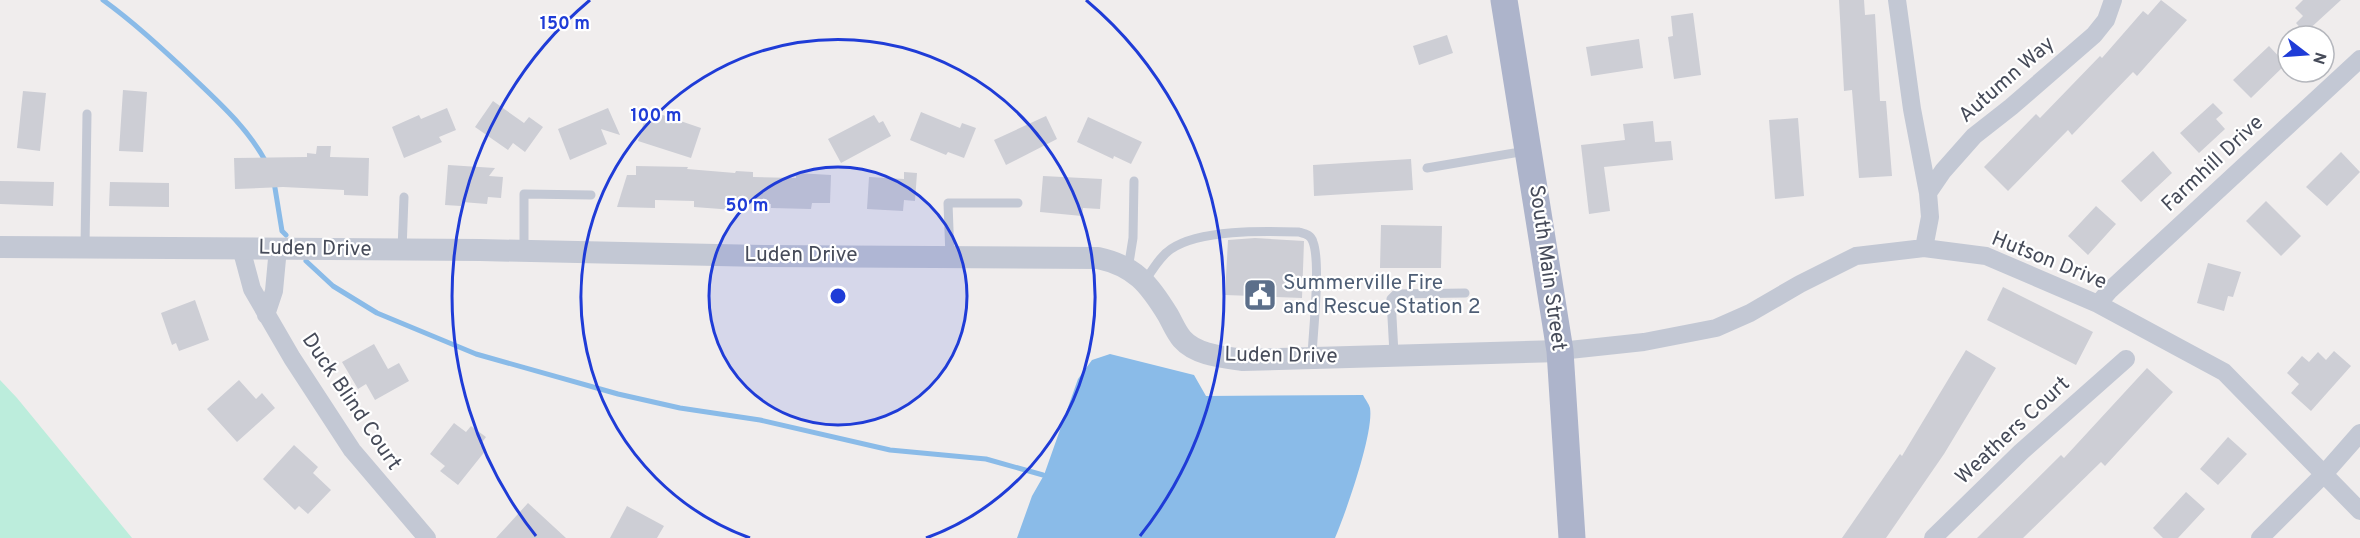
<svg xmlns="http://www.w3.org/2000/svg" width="2360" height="538" font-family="Overpass,sans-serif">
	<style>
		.green { fill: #bceddc }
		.water { fill: #8abbe8 }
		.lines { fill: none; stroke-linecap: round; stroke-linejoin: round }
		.stream { stroke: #8abbe8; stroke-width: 5 }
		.building { fill: #cdced5 }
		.service { stroke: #c3c8d4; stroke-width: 9 }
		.minor { stroke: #c3c8d4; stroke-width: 18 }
		.tertiary { stroke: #c3c8d4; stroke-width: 22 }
		.primary { stroke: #adb4cb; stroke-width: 27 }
		.ring { fill: none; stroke: #1f3cd7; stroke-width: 3 }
		.labels { text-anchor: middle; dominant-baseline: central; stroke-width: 4.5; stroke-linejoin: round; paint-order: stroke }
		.street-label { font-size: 21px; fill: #464b59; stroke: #fff }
		.service-label { font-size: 21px; fill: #4e5e75; stroke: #fff; text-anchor: start }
		.centre { fill: #1f3cd7; stroke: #fff; stroke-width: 3 }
		.ring-label { font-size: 18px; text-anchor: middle; font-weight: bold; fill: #1f3cd7; stroke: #fff; stroke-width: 4.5; stroke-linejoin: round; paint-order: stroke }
	</style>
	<rect width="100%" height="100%" fill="#f0eded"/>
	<path class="green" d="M0 380 17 398 132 538H0Z"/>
	<path class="water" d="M1110 354 1194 375 1206 396 1363 395C1365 399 1369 404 1370 408 1374 433 1346 512 1335 538H1017L1032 496 1044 475 1078 379 1092 360Z"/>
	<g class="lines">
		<path class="stream" d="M103 0C132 21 158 45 184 69 214 98 246 125 266 162
			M274 182 282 231 286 235
			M306 261 333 286 377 313 476 354 618 394 680 408 760 420 890 450 986 459 1043 475"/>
	</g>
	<path class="building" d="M1839 0H1864L1865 15 1875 14 1880 101H1886L1892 176 1859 178 1852 90 1844 91Z
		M2161 0 2187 20 2137 76 2133 72 2072 135 2068 130 2008 191 1984 167 2036 114 2040 118 2100 56 2102 58 2143 11 2148 15Z
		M2303 0H2341L2305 33 2296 23 2303 16 2295 8Z
		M1693 13 1701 75 1674 79 1668 37 1673 36 1671 16Z
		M1447 35 1453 53 1419 65 1413 46Z
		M1639 39 1643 68 1591 76 1586 47Z
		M2269 46 2286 64 2251 98 2233 80Z
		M123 90 147 92 143 152 119 151Z
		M23 91 46 93 40 151 17 148Z
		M493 101 524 123 529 117 543 127 525 152 513 143 508 150 475 127Z
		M2213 103 2223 113 2216 119 2225 129 2199 153 2180 133Z
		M447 108 456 130 439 137 442 142 404 158 392 127 419 115 421 119Z
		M608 108 620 135 601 129 607 144 570 160 558 129Z
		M654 112 701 128 691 158 638 141 644 122 650 124Z
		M921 112 960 128 962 123 976 128 964 158 948 152 946 155 910 140Z
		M874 115 879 123 883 121 891 136 841 163 828 139Z
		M1046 116 1057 139 1006 165 994 140Z
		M1088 117 1142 142 1131 164 1114 156 1113 159 1077 142Z
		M1798 118 1804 196 1775 199 1769 120Z
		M1653 121 1655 142 1671 141 1673 160 1604 167 1610 211 1589 214 1581 145 1625 140 1623 124Z
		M317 146H331L330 157 369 158 368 196 344 195V190L283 187 235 189 234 158 307 157V153L316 154Z
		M2153 151 2172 173 2141 202 2121 181Z
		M2341 152 2360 172 2327 206 2306 187Z
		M1411 159 1413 190 1314 196 1313 165Z
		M448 165 495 168 489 176 503 177 501 198 488 197 487 204 462 202 461 206 445 205Z
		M636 166 688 167 687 169 735 173 736 171 753 172V177L796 178V173L831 175 830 203H812L811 209 771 208V204L735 201 734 210 694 207V201L655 200V208L617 207 627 175H636Z
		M904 172 917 173 915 201 904 200 903 211 867 209 869 177 904 179Z
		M1043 176 1102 179 1100 209 1083 208 1082 216 1040 212Z
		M0 181 54 182 53 206 0 204Z
		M110 182 169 183V207L109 206Z
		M2266 201 2301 236 2281 256 2246 221Z
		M2096 206 2116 224 2088 255 2068 236Z
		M1381 225 1442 226 1441 268H1380Z
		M1255 238 1304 241 1302 298 1225 295 1228 240Z
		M2208 263 2241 272 2233 297 2228 296 2224 311 2197 303Z
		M2003 287 2093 332 2076 365 1987 320Z
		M195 300 209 340 179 351 176 343 172 345 161 313Z
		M374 344 388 369 399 363 409 381 375 400 366 384 358 389 342 362Z
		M1966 350 1996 368 1944 454 1886 538H1842L1900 454 1902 456Z
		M2334 351 2351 366 2311 411 2291 393 2299 384 2287 373 2302 356 2309 362 2318 352 2326 360Z
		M2147 368 2173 392 2105 466 2101 462 2023 538H1977L2061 455 2064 458Z
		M239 380 256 399 262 393 275 408 237 442 207 409Z
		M454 423 466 432 471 426 486 437 480 445 486 450 458 485 440 471 445 466 430 454Z
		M2228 437 2247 454 2218 485 2200 469Z
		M294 445 318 467 313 473 331 490 308 514 299 506 295 510 263 479Z
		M2186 492 2205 509 2178 538H2163L2153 528Z
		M528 503 566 538H496Z
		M627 506 664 526 657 538H610Z"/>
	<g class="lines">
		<path class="service" d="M1427 168 1526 151
			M85 247 87 114
			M402 250 404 197
			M524 251V194L591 195
			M950 257 948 203H1018
			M1128 269 1133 238 1134 181
			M1144 282C1152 271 1160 256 1171 249 1200 229 1264 231 1299 232 1306 234 1311 235 1313 242 1321 263 1313 331 1312 356
			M1394 354 1391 299 1396 294 1465 293"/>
		<path class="minor" d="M1897 0 1912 109 1928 193 1943 171 1974 136 2011 107 2094 35 2106 20 2113 0
			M241 248 252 289 292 358 352 450 427 538
			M1924 248 1930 217 1928 193
			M2098 304 2109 291 2360 59
			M266 315 274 291 278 248
			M1560 351 1644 342 1716 328 1750 313 1800 284 1856 256 1924 248 1986 256 2098 304 2224 372 2360 511
			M1933 538 2021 452 2126 359
			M2260 538 2324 474 2360 433"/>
		<path class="tertiary" d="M0 247 480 250 763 256 1098 258C1135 266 1149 284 1168 315 1172 322 1176 332 1182 339 1196 355 1223 357 1243 360L1560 351"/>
		<path class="primary" d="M1504 0 1560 351 1572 538"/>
	</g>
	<circle cx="838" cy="296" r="129" fill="#1f3cd7" fill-opacity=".12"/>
	<g class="ring">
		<circle cx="838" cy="296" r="129"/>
		<path d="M750 538A257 257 0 1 1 926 538"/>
		<path d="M536 536A386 386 0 0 1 590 0M1086 0A386 386 0 0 1 1140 536"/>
	</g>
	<defs>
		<symbol id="civic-square" viewBox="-11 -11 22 22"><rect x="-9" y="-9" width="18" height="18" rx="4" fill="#5c6f8a" stroke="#fff"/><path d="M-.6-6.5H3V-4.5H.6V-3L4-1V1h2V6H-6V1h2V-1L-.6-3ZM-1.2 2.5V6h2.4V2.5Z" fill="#fff"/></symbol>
	</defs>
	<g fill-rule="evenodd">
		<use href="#civic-square" x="1241" y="276" width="38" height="38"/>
	</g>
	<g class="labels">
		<g class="street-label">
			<text transform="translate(2007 80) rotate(-41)">Autumn Way</text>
			<text transform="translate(2213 164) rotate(-43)">Farmhill Drive</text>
			<text transform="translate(315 249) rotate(1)">Luden Drive</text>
			<text x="801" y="255">Luden Drive</text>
			<text transform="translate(2049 261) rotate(22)">Hutson Drive</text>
			<text transform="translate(1547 268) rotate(82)">South Main Street</text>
			<text transform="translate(1281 356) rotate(1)">Luden Drive</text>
			<text transform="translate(351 402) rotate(56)">Duck Blind Court</text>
			<text transform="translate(2013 431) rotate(-43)">Weathers Court</text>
		</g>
		<g class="service-label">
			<text x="1283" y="283">Summerville Fire<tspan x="1283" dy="24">and Rescue Station 2</tspan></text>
		</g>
	</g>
	<circle cx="838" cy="296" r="9" class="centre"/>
	<g class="ring-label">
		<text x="565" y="29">150 m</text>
		<text x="656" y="121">100 m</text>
		<text x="747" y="211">50 m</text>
	</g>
	<g transform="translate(2306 54) rotate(107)"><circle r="28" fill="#ffffff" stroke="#b5b7bd" stroke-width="1.5"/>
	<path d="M0-4.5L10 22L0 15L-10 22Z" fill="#1f3cd7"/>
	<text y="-9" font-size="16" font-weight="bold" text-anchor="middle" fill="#464b59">N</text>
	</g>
</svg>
